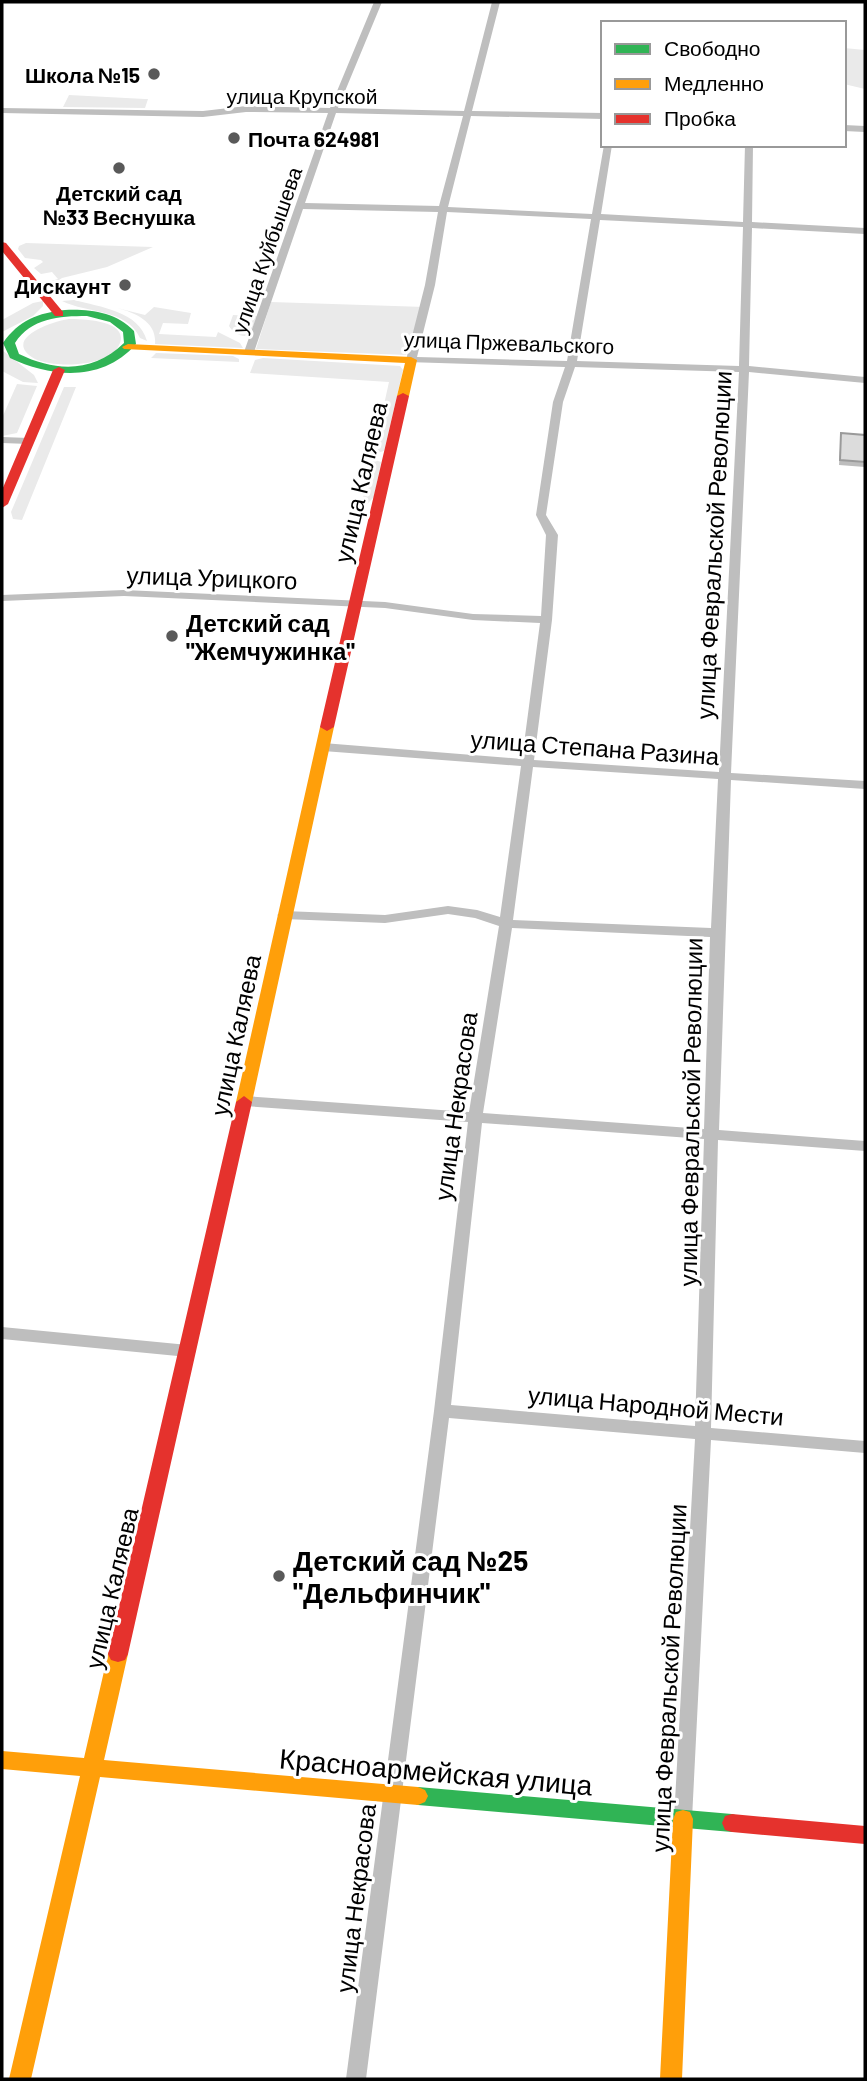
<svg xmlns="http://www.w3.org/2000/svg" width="867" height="2081" font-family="Barlow,sans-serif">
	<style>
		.green { fill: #eaeaea }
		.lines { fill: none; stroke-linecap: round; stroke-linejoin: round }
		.street { fill: #bebebe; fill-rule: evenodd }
		.fast { fill: #30b455; fill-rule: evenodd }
		.slow { fill: #ff9f0a; fill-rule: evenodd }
		.jam { fill: #e5322d; fill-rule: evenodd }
		.wall { fill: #bdbdbd }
		.building { fill: #dcdcdc; stroke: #9a9a9a; stroke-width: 2 }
		.poi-dot { fill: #595959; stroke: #fff; stroke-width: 2.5 }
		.labels { text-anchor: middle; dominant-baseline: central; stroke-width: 6; stroke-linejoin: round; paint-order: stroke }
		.far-poi-label { font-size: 21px; font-weight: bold; fill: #000; stroke: #fff; text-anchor: end }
		.far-street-label { font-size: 21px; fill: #000; stroke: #fff }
		.street-label { font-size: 24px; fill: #000; stroke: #fff }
		.poi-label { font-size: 24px; font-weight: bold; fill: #000; stroke: #fff; text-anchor: start }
		.near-poi-label { font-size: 28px; font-weight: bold; fill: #000; stroke: #fff; text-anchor: start }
		.near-street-label { font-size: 28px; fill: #000; stroke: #fff }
	</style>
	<rect width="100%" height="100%" fill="#fff"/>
	<path class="green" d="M844 48 865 50V89L844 84Z
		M69 95 145 99H148L145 108 63 107Z
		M26 243 153 247 107 267 62 278 59 280 68 291 59 293 54 291 48 282 58 279 52 272 41 274 34 268 43 262 41 260 25 258 18 249 19 246Z
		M74 300C100 307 139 311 147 341L140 338C126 308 88 314 62 301Z
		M43 301V306L33 316 2 332V320L33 303Z
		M271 302 425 307 406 355 256 349Z
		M154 307 191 313 188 324 163 323 159 334 216 337 218 332 240 343 243 348 155 344C157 322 136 313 117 308L145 315Z
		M233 315 257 316 250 335C242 338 233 333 229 326Z
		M69 319C82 319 128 320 120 343 111 368 54 368 35 359 0 339 53 321 69 319Z
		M2 350 34 375 38 383 23 382 2 371Z
		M156 353 233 356 239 359V362L151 358Z
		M263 358 400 366 403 370 384 451 373 454 389 382 250 373 255 360Z
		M17 384 37 386 17 433 2 436V418Z
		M64 387H76L22 520 13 519 11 512Z
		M372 459 381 462 374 497 360 511Z"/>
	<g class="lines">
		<path class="street" d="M374 2H382L338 108 464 111 492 2H500L472 111 603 113V119L471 116 448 207 592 214 604 145H612L601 214 743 222 745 145H753L752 222 865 228V234L752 228 749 366 865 377V383L749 372 731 773 865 781V789L731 780 719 1130 865 1141V1151L718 1140 711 1428 865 1441V1453L711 1440 692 1819 690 1825 683 1827 676 1825 674 1819 695 1439 449 1418 366 2079H346L434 1411 468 1122 244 1106 237 1101 244 1096 469 1112 499 926 475 918 448 914 385 923 284 919 277 915 284 911 385 915 448 906 477 910 500 917 521 766 323 751 317 747 323 743 522 759 540 623 473 620 385 608 124 596 2 601V595L124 590 385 602 473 614 541 616 546 535 536 515 553 402 565 367 407 362 406 360 425 285 438 212 303 209 254 352 245 354 244 352 328 113 246 112 203 117 2 113V108L203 111 246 106 330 108ZM336 113 463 116 439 206 305 203ZM447 212 591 219 567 361 417 357 435 285ZM600 220 743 227 739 366 577 361ZM575 367 739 372 719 772 534 760 552 620 558 535 546 515 563 402ZM533 767 718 779 711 928 513 920ZM512 928 710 937 704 1129 483 1113ZM482 1123 704 1139 695 1426 451 1405Z
			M844 125 865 126V132L844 131Z
			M2 437 29 438 34 441 29 444 2 443Z
			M2 1327 188 1345 194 1347 196 1351 194 1355 188 1357 2 1339Z"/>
		<path class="fast" d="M65 310C90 309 116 312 134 331L136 344C103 382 52 378 10 358L3 343C19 320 38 313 65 310ZM87 316 110 322 123 332 124 343C93 373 56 372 19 354L15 343C31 318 59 316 87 316Z
			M418 1787 732 1814 739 1816 742 1823 739 1830 732 1832 418 1805 411 1802 408 1796 411 1790Z"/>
		<path class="slow" d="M128 344 411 357 417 360 409 396 403 399 397 396 405 363 124 349 122 347Z
			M327 723 334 727 252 1102 244 1108 236 1102 320 727Z
			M118 1646 125 1648 128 1654 104 1760 418 1787 425 1790 428 1796 425 1802 418 1805 100 1777 31 2079H9L80 1776 2 1769V1751L84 1758 108 1654 111 1648Z
			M683 1810 690 1812 693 1819 682 2079H660L673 1819 676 1812Z"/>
		<path class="jam" d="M2 242 6 243 63 312V316H55L2 251Z
			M59 367 65 370 8 504 2 508V490L53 370Z
			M403 393 409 396 334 727 327 731 320 727 397 396Z
			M244 1096 252 1102 128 1654 125 1660 118 1662 111 1660 108 1654 236 1102Z
			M732 1814 865 1826V1844L732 1832 725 1830 722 1823 725 1816Z"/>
	</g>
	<path class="wall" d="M841 433 865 435V467L839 465Z"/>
	<path class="building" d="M841 433 865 435V462L840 460Z"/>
	<g class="poi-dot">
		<circle cx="154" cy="74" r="7"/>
		<circle cx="234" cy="138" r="7"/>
		<circle cx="119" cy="168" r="7"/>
		<circle cx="125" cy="285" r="7"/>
		<circle cx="172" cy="636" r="7"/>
		<circle cx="279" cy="1576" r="7"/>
	</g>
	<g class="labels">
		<g class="far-poi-label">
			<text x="140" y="74">Школа №15</text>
			<text x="248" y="138" text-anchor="start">Почта 624981</text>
			<text x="119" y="192" text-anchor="middle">Детский сад<tspan x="119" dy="24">№33 Веснушка</tspan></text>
			<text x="111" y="285">Дискаунт</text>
		</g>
		<g class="far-street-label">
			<text x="302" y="95">улица Крупской</text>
			<text transform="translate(266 250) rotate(-71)">улица Куйбышева</text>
			<text transform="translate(509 342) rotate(2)">улица Пржевальского</text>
		</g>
		<g class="street-label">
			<text transform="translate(360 482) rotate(-77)">улица Каляева</text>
			<text transform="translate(713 545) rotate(-87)">улица Февральской Революции</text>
			<text transform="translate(212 577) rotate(2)">улица Урицкого</text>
			<text transform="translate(595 747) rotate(4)">улица Степана Разина</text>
			<text transform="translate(235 1035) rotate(-78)">улица Каляева</text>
			<text transform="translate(455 1106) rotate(-82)">улица Некрасова</text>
			<text transform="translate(690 1112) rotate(-89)">улица Февральской Революции</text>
			<text transform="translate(656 1405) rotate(5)">улица Народной Мести</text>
			<text transform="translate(111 1588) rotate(-77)">улица Каляева</text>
			<text transform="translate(668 1678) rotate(-87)">улица Февральской Революции</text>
			<text transform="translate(355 1898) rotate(-83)">улица Некрасова</text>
		</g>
		<g class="poi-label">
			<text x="186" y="622">Детский сад<tspan x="186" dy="28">"Жемчужинка"</tspan></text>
		</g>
		<g class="near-poi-label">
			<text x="293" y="1560">Детский сад №25<tspan x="293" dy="32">"Дельфинчик"</tspan></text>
		</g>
		<g class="near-street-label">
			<text transform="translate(436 1771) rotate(5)">Красноармейская улица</text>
		</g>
	</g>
	<rect width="867" height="2081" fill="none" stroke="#000000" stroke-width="7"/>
	<rect x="601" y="21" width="245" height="126" fill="#ffffff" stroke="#999999" stroke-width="2"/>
	<rect x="615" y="44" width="35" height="10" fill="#30b455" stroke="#999999" stroke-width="2"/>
	<text x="664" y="56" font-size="21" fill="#000000">Свободно</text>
	<rect x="615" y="79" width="35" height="10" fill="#ff9f0a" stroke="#999999" stroke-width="2"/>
	<text x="664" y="91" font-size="21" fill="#000000">Медленно</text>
	<rect x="615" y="114" width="35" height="10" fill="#e5322d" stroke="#999999" stroke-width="2"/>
	<text x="664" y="126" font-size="21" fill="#000000">Пробка</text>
</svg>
